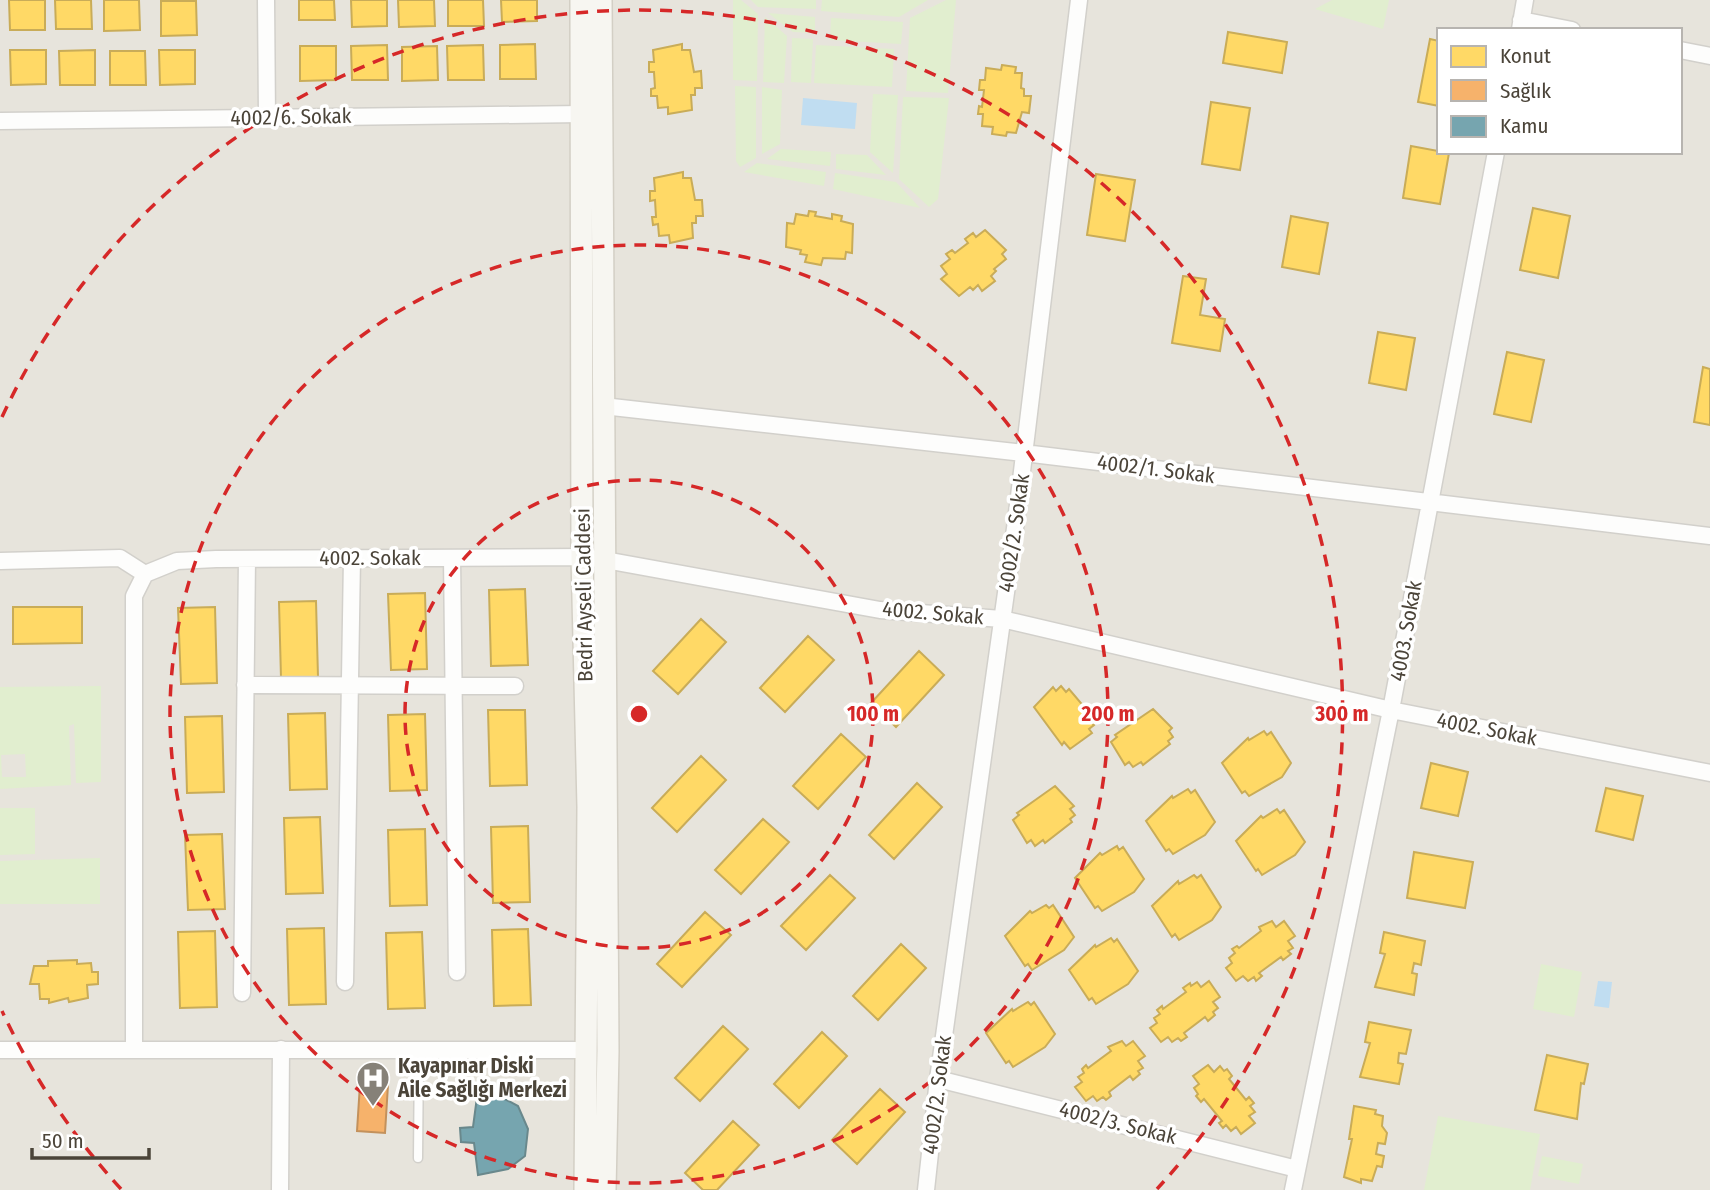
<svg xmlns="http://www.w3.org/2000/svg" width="1710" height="1190" font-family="'Fira Sans Condensed',sans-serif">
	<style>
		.residential { fill: #e7e4dc; fill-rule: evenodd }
		.green { fill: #e1eecf; fill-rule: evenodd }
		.water { fill: #c0ddf1 }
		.homes { fill: #ffd966; stroke: #c9ac58; stroke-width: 2 }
		.health { fill: #f6b26b; stroke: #c3915c; stroke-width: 2 }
		.public { fill: #76a5af; stroke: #69888c; stroke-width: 2 }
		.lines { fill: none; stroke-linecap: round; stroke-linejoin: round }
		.lane-casing { stroke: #d2d0cb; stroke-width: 11 }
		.street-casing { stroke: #d2d0cb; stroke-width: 19 }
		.secondary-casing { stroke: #d3cfc5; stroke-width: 24 }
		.lane { stroke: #fdfdfc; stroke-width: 8 }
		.street { stroke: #fdfdfc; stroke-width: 16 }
		.secondary { stroke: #f7f6f1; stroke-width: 21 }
		.ring { fill: none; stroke: #d62828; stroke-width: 3.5; stroke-dasharray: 12 9 }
		.labels { text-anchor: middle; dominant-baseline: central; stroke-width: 7; stroke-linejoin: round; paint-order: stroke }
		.street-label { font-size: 21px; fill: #4b4439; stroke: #fff }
		.poi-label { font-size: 21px; font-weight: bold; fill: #4b4439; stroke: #fff; text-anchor: start }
		.centre { fill: #d62828; stroke: #fff; stroke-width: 3.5 }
		.ring-label { font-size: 21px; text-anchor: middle; font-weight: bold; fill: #d62828; stroke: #fff; stroke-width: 7; stroke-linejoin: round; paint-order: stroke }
	</style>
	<rect width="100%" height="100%" fill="#f4f2ee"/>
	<path class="residential" d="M0 0H1710V1190H0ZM1439 30H1680V152H1439Z"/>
	<path class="green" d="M733 0H741L758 14 757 81 733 80Z
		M751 0H816V9L758 7Z
		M822 0H928L899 17 821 11Z
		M946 0H956L948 93 906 91 910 18Z
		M1332 0H1389L1383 29 1315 9Z
		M768 13 815 17V33L793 32Z
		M765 17 787 36 784 83 763 82Z
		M831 18 903 22 901 44 830 40Z
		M792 38 813 39 811 83 791 82Z
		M816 45 894 49 892 87 814 83Z
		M735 86 756 87V158L740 167 736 161Z
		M762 87 782 90 780 144 762 154Z
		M873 94 898 95 893 173 870 152Z
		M903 97 949 98 938 199 929 207 899 179Z
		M781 149 831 152 830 166 767 159Z
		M836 154 867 155 886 175 836 169Z
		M757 163 826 172 824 186 744 172Z
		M835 173 896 182 920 208 833 189Z
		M101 686V782L76 783 74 724 69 726 71 785 0 789V687ZM25 754 26 777H2L1 755Z
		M0 808H35V854L0 855Z
		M100 858V904H0V861Z
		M1541 964 1582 972 1574 1017 1533 1009Z
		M1438 1116 1540 1134 1530 1190H1424Z
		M1542 1156 1583 1164 1579 1184 1538 1176Z"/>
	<path class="water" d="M803 98 857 103 855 129 801 125Z
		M1598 981 1612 982 1609 1008 1594 1006Z"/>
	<path class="homes" d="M9 0H45V30H10Z
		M55 0H91L92 29H56Z
		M104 0H139L140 30 104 31Z
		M299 0H334L335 20H299Z
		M351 0H387V26L352 27Z
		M398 0H434L435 26 399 27Z
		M448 0H483L484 26H448Z
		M501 0H537V21L502 22Z
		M161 1H196L197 35 161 36Z
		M1228 32 1287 42 1282 73 1223 63Z
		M1430 39 1439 41V106L1418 102Z
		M535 44 536 79H500V45Z
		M682 44V50H690L694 72 701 71 702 88H695V95H691L692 110 668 114V107L658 108 657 96H651V89L655 88 654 72H649V62H654L653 50Z
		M387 45 388 80H352L351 46Z
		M483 45 484 80H448L447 46Z
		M300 46H336V80L300 81Z
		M437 46 438 80 402 81V47Z
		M10 50H46V84L11 85Z
		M95 50V85H60L59 51Z
		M159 50H195V84L160 85Z
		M110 51H145L146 85H110Z
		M1002 65 1016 67 1015 73H1022L1021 88 1024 89V96H1031L1029 113 1022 112 1016 133 1007 132 1006 136 992 134 993 127 982 126 983 114H978L979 106 982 107 984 90H979L980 80H985L986 68 1001 70Z
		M1211 102 1250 108 1240 170 1202 164Z
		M1411 146 1449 153 1440 204 1403 198Z
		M683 172V178H691L695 200H702L703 216H696V223H692L693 238 670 243 669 235 659 236 658 224 653 225 652 217H656L655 200 650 201V191H655L654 178Z
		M1096 174 1135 180 1125 241 1087 235Z
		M1533 208 1570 216 1558 278 1520 270Z
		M809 211 816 212 815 216 832 219V214L842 216 841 221 853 224 852 253 846 252 845 259 823 258 821 265 805 262 807 255 800 254 801 250 786 247 787 223 794 224 796 214 808 216Z
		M1291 216 1328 223 1319 274 1282 267Z
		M985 230 1006 250 1002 254 1006 259 994 269 996 271 991 276 995 281 982 291 978 285 973 290 970 287 959 296 941 279 947 274 941 266 950 259 946 254 952 250 955 253 968 243 965 239 973 233 976 237Z
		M1183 276 1206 279 1200 315 1225 319 1220 351 1172 343Z
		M1378 332 1415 338 1406 390 1369 383Z
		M1507 352 1544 360 1531 422 1494 414Z
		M1703 367 1710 369V425L1694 422Z
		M525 589 528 665 491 666 489 590Z
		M425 593 427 669 391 670 388 594Z
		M316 601 318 677 281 678 279 602Z
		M13 607H82V643L13 644Z
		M215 607 217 683 181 684 178 608Z
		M701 619 726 642 678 694 653 671Z
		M808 636 834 660 785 712 760 688Z
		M919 651 944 675 896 727 871 703Z
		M1061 686 1066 692 1069 689 1091 715 1088 718 1094 725 1089 729 1092 733 1070 749 1064 742 1062 745 1034 707 1053 687 1056 691Z
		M1153 709 1172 728 1169 731 1173 737 1168 741 1170 744 1143 765 1141 762 1133 767 1129 762 1125 765 1111 742 1117 737 1115 735Z
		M488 710H525L527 785 490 786Z
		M325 713 327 789 290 790 288 714Z
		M425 714 427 790 390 791 388 715Z
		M222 716 224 792 187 793 185 717Z
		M1264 731 1267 735 1271 732 1291 763 1282 777 1249 796 1245 791 1242 793 1222 763 1248 738 1249 740Z
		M841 734 866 757 818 809 793 786Z
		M701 756 726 780 677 832 652 808Z
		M1431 763 1468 772 1458 816 1421 808Z
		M917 783 942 807 894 859 869 835Z
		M1055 786 1074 806 1070 809 1075 815 1070 819 1072 822 1045 843 1043 840 1035 846 1031 840 1027 843 1013 820 1019 815 1017 813Z
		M1606 788 1643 796 1633 840 1596 831Z
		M1188 789 1191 793 1195 790 1215 822 1205 835 1173 854 1169 849 1166 851 1146 821 1172 796 1173 798Z
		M1277 809 1280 813 1284 810 1305 842 1295 855 1262 875 1258 869 1256 871 1236 841 1261 816 1263 818Z
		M320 817 323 893 286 894 284 818Z
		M763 819 789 842 741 894 715 870Z
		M528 826 530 902 493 903 491 827Z
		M425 829 427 905 390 906 388 830Z
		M222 834 225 909 188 910 185 835Z
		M1117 846 1119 850 1123 847 1144 879 1134 892 1102 911 1098 906 1095 908 1075 878 1100 853 1102 855Z
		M1414 852 1473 862 1465 908 1407 898Z
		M830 875 855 898 806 950 781 926Z
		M1194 875 1197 878 1201 875 1221 907 1212 920 1179 940 1175 934 1172 937 1152 906 1178 881 1179 884Z
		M1046 905 1049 908 1053 905 1074 937 1064 950 1032 970 1028 964 1025 966 1005 936 1030 911 1032 913Z
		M705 912 731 935 682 987 657 964Z
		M1272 921 1276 927 1284 921 1295 936 1288 941 1293 948 1288 951 1291 954 1283 960 1281 957 1259 973 1262 976 1256 981 1254 977 1248 981 1243 976 1236 981 1226 968 1232 963 1229 958 1235 953 1232 949 1237 946 1239 948 1261 931 1259 927Z
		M324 928 326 1004 289 1005 287 929Z
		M528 929 531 1005 494 1006 492 930Z
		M215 931 217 1007 180 1008 178 932Z
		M422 932 425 1008 388 1009 386 933Z
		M1384 932 1425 941 1421 965 1414 963 1412 973 1417 974 1414 995 1375 987 1385 954 1380 953Z
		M1111 938 1114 942 1117 939 1138 971 1128 984 1096 1004 1092 998 1089 1000 1069 970 1095 945 1096 947Z
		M901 944 926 968 878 1020 853 996Z
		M77 960V964L91 963 92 972H98V984L87 985 88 998 69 1002 68 998 49 1003V999H40L39 984H30L34 966H48V961Z
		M1209 981 1220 997 1213 1002 1218 1008 1213 1012 1215 1015 1208 1021 1205 1017 1184 1033 1187 1037 1181 1041 1178 1038 1172 1042 1168 1037 1161 1042 1150 1028 1157 1023 1154 1018 1160 1014 1157 1010 1162 1006 1163 1009 1186 992 1183 988 1190 983 1191 986 1197 982 1201 987Z
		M1028 1002 1031 1005 1034 1002 1055 1034 1045 1047 1013 1067 1009 1061 1006 1063 986 1033 1012 1009 1013 1011Z
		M1369 1022 1411 1030 1406 1054 1399 1053 1398 1063 1403 1064 1399 1084 1360 1077 1370 1043 1365 1042Z
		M723 1026 748 1049 700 1101 675 1078Z
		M822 1032 847 1056 799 1108 774 1084Z
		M1122 1041 1126 1046 1133 1041 1145 1056 1138 1061 1143 1068 1138 1071 1140 1074 1133 1080 1130 1076 1109 1092 1111 1096 1106 1100 1103 1097 1097 1101 1093 1096 1086 1101 1075 1087 1082 1082 1078 1077 1084 1073 1082 1069 1086 1065 1088 1068 1111 1051 1108 1047Z
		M1547 1055 1588 1064 1584 1084 1581 1083 1577 1119 1535 1110Z
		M1208 1065 1214 1072 1220 1066 1224 1071 1227 1069 1232 1076 1229 1079 1246 1100 1249 1097 1254 1103 1250 1106 1255 1112 1249 1116 1255 1123 1241 1134 1236 1127 1231 1131 1226 1125 1223 1128 1219 1123 1222 1121 1204 1099 1201 1102 1196 1096 1198 1094 1194 1088 1199 1084 1193 1076Z
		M880 1089 905 1112 857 1164 832 1140Z
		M1354 1106 1376 1110 1375 1114 1383 1116 1382 1126 1387 1133 1385 1144 1378 1143 1376 1154 1384 1156 1382 1167 1377 1166 1372 1181 1361 1179V1183L1344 1177 1352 1139H1349Z
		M733 1121 759 1145 717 1190H703L685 1173Z"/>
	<path class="health" d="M360 1084 388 1085 385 1133 357 1131Z"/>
	<path class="public" d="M499 1096 518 1106 528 1129 525 1156 508 1169 478 1175 474 1143 461 1142 460 1128 473 1127 477 1097Z"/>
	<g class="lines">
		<defs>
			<path id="lane" d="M418 1158 419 1049"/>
			<path id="street" d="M266 0 267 117
				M1521 20 1572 30
				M1520 29 1525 0
				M1680 50 1710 56
				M0 121 582 114
				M603 406 1024 453 1710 536
				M452 558 457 972
				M0 561 120 558 145 574
				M145 574 177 561 216 559 582 557 605 560 880 610 1002 619 1391 710 1710 773
				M245 685 515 686
				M345 982 352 558
				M242 993 247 559
				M134 1048V596L145 574
				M0 1050H586
				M938 1079 1297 1169
				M280 1190 281 1049
				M926 1190 938 1079 1016 521 1079 0
				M1293 1190 1391 710 1496 152"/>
			<path id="secondary" d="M581 0 582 557 588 807 585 1190
				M601 0 608 1051 605 1190"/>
		</defs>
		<use href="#lane" class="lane-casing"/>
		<use href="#street" class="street-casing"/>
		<use href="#secondary" class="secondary-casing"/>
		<use href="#lane" class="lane"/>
		<use href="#street" class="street"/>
		<use href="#secondary" class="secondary"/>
	</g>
	<g class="ring">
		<circle cx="639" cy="714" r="234"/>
		<circle cx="639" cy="714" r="469"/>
		<path d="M121 1189A703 703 0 0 1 2 1011M2 417A703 703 0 1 1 1157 1189"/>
	</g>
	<defs>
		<symbol id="hospital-pin" viewBox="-11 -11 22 30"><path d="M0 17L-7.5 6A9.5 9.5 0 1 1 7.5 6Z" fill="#868178" stroke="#fff"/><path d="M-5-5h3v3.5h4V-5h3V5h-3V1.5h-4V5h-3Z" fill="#fff"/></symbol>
	</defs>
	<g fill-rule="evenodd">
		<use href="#hospital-pin" x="354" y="1059" width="38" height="52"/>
	</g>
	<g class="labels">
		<g class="street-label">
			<text transform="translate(291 117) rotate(-1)">4002/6. Sokak</text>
			<text transform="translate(1156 469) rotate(7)">4002/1. Sokak</text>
			<text transform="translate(1014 533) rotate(-82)">4002/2. Sokak</text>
			<text x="370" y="558">4002. Sokak</text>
			<text transform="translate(584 595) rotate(-91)">Bedri Ayseli Caddesi</text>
			<text transform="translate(933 613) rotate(5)">4002. Sokak</text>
			<text transform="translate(1406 631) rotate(-80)">4003. Sokak</text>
			<text transform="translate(1487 729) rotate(11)">4002. Sokak</text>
			<text transform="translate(937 1095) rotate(-83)">4002/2. Sokak</text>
			<text transform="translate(1118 1123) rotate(14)">4002/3. Sokak</text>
		</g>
		<g class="poi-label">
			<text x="398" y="1066">Kayapınar Diski<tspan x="398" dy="24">Aile Sağlığı Merkezi</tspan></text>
		</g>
	</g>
	<circle cx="639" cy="714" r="10" class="centre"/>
	<g class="ring-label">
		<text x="873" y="721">100 m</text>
		<text x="1108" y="721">200 m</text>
		<text x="1342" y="721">300 m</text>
	</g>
	<rect x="1437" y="28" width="245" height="126" fill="#ffffff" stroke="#b7b4b0" stroke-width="2"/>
	<rect x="1451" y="46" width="35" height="21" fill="#ffd966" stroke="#b7b4b0" stroke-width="2"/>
	<text x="1500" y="63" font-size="21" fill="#4b4439">Konut</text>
	<rect x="1451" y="80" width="35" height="21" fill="#f6b26b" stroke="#b7b4b0" stroke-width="2"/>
	<text x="1500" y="98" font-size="21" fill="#4b4439">Sağlık</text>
	<rect x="1451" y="116" width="35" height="21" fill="#76a5af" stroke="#b7b4b0" stroke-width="2"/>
	<text x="1500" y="133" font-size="21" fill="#4b4439">Kamu</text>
	<path d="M32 1148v10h117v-10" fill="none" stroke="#4b4439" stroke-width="3.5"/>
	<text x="42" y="1148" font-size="21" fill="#4b4439" stroke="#ffffff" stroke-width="5" paint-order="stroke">50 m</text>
</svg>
